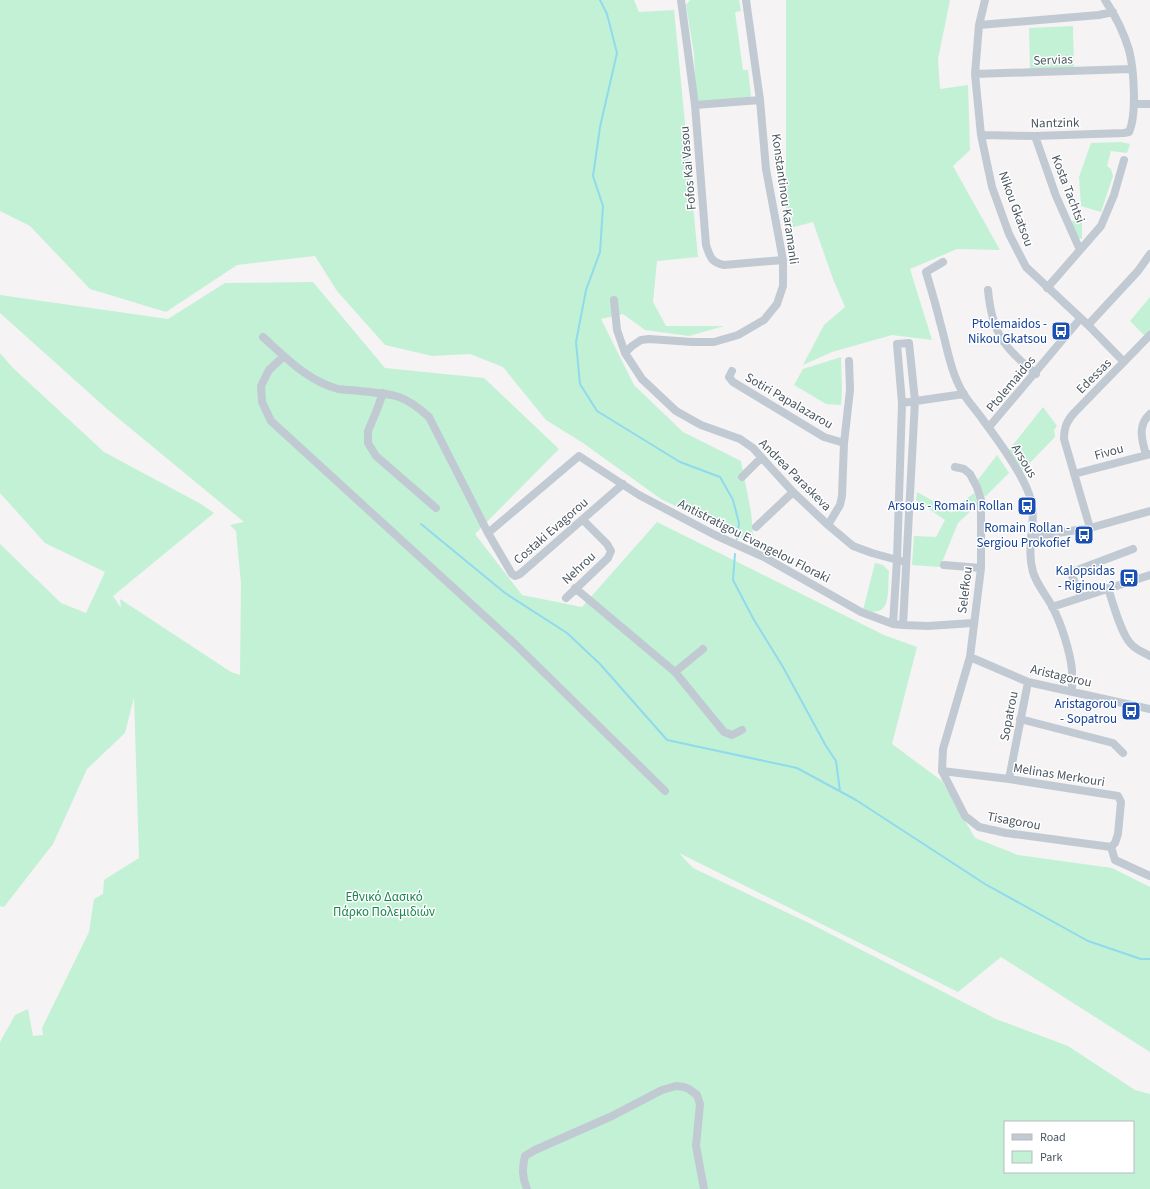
<svg xmlns="http://www.w3.org/2000/svg" width="1150" height="1189" font-family="'Source Sans 3',sans-serif">
	<style>
		.green { fill: #c3f1d5; fill-rule: evenodd }
		.lines { fill: none; stroke-linecap: round; stroke-linejoin: round }
		.stream { stroke: #90daee; stroke-width: 2 }
		.street { stroke: #c1cad2; stroke-width: 8 }
		.labels { text-anchor: middle; dominant-baseline: central; stroke-width: 3; stroke-linejoin: round; paint-order: stroke }
		.street-label { font-size: 13px; fill: #4a5661; stroke: #fff }
		.transit-label { font-size: 13px; fill: #164399; stroke: #fff; text-anchor: end }
		.park-label { font-size: 13px; fill: #17864f; stroke: #fff }
	</style>
	<rect width="100%" height="100%" fill="#f5f3f3"/>
	<path class="green" d="M0 0H634L639 12 674 10 698 257 657 261 653 302 666 326H724L689 336 645 330 623 314 601 319 634 385 683 432 741 461 751 512 754 544 661 499 583 443 546 420 503 367 470 354 432 356 385 345 337 291 315 256 237 265 166 312 90 289 30 226 0 211Z
		M690 0H739L741 11 735 12 743 70H748L751 95 747 99 700 103 696 96 694 54 686 5Z
		M786 0H950L938 59 940 89 968 85 970 150 953 166 1000 250 957 249 910 269 932 340 892 335 832 352 803 365 824 325 845 307 833 279 813 222 786 229Z
		M1073 26 1074 70 1030 71 1029 28Z
		M1121 142 1130 144 1127 153 1111 151 1107 166 1111 169 1113 176 1101 212 1081 206 1079 177 1091 143Z
		M1070 221H1082V239L1077 237Z
		M313 282 385 368 484 378 559 449 475 534 522 595 582 607 657 522 884 635 917 647 892 744 942 781 975 838 1018 855 1112 868 1150 887V1052L1001 957 958 992 679 853 693 868 811 924 996 1019 1068 1046 1135 1090 1150 1094V1189H0V1042L15 1015 28 1009 33 1036 43 1035 42 1028 89 932 94 899 103 894 104 880 139 858 134 697 125 733 87 769 53 844 4 907 0 906V544L61 603 86 613 105 572 45 543 0 493V353L13 368 104 452 201 504 214 513 113 596 121 608 120 599 231 672 240 675 241 583 236 531 230 525 244 522 107 409 0 313V295L168 319 225 283ZM1005 1122H1133V1172H1005Z
		M1150 297V332L1146 337 1130 321Z
		M841 357 842 391 841 405 826 404 794 385 803 369Z
		M1043 407 1057 426 1054 430 1055 437 1022 471 1008 451Z
		M997 455 1009 473 985 497 977 481Z
		M917 492 951 511V513L961 503 974 493 977 501V505L958 523 940 567 912 565 914 536 936 537 945 520 916 500Z
		M875 563 883 565 889 571C887 592 893 619 863 610Z"/>
	<g class="lines">
		<path class="stream" d="M600 0 607 14 617 53 600 127 593 176 603 206 600 252 586 290 576 342 580 384 597 411 680 462 720 477 733 500 739 523 737 539
			M421 524 505 593 567 633 600 664 667 740 797 768 856 800 985 884 1088 941 1141 959H1150
			M735 554 733 580 754 620 783 667 826 746 836 761 840 791"/>
		<path class="street" d="M681 0 695 105 706 245C710 257 711 262 724 265L783 260
			M985 0 979 25 975 74 981 135 992 187 1009 234 1026 267 1088 325 1124 362
			M979 25 1099 15 1113 12
			M975 74 1131 69
			M1134 104H1150
			M695 105 760 100
			M981 135 1035 136 1124 133 1129 132C1137 115 1134 69 1129 50 1124 33 1115 15 1105 0
			M1035 136 1056 196 1080 250
			M943 262 926 272C931 289 936 305 940 322 947 346 950 371 963 393 969 403 977 411 983 420 998 440 1021 471 1029 494 1039 521 1025 545 1033 572 1037 585 1046 595 1052 606 1061 623 1070 651 1072 670 1072 677 1072 684 1072 691
			M1047 288 1101 226 1114 195 1124 160
			M988 290C992 333 1003 347 1036 374
			M614 300 617 330 625 353 642 379 676 411 701 425 740 439 753 448 793 492 828 525 853 546 872 553 901 561
			M1088 325 1138 271 1150 254
			M263 337C286 358 308 381 338 389 345 390 353 390 360 391 393 394 404 394 429 417L488 533 512 574 515 576 520 574 623 484
			M625 353 632 346 641 340 649 339 692 342H714L738 335 764 320 777 304 783 286V260L766 169 760 100 746 0
			M284 356 269 370 261 386 262 402 271 421 515 644 665 791
			M732 371 729 377 733 382 824 437 844 443
			M383 393 376 412 368 431V443L376 456 436 508
			M902 403 964 394
			M989 427 1080 319
			M1146 455C1142 440 1137 426 1150 414
			M955 467 964 469 970 474 977 487 981 500V568L970 657 943 749 942 771 965 816 979 827 1006 833 1111 847
			M1074 474 1150 454
			M742 477 761 458
			M828 525 840 505 842 496 844 443 850 390 849 361
			M756 527 793 492
			M1090 528 1064 439C1064 427 1067 421 1074 413L1150 335
			M488 533 579 456 639 495 715 535 764 557 861 612 893 624 903 625 928 626 973 623
			M1031 537 1090 528 1150 511
			M944 565 981 568
			M575 588 675 672 724 732 732 735 742 730
			M1108 588C1113 603 1121 634 1131 644 1136 650 1143 652 1150 656
			M1081 597 1072 576V572L1133 549
			M566 598 608 558 611 551 607 544 583 520
			M1052 607 1150 575
			M893 624 897 560 902 403 897 344 909 343 915 401 903 625
			M970 657 1028 682 1150 709
			M675 672 703 649
			M1020 719 1113 743 1123 753
			M942 771 1009 779 1118 796 1121 802 1118 834 1115 843 1111 847
			M1009 779 1028 682
			M1111 847 1115 860 1150 876
			M527 1189C522 1177 522 1168 525 1156L535 1150 612 1116 662 1090 676 1086 684 1087 689 1089 697 1095 700 1104 696 1146 704 1189"/>
	</g>
	<defs>
		<symbol id="bus-square" viewBox="-11 -11 22 22"><rect x="-9" y="-9" width="18" height="18" rx="4" fill="#1a4fb4" stroke="#fff"/><path d="M-5-6H5V4H4V6H2V4H-2V6H-4V4H-5ZM-3.5-4V0h7V-4ZM-3.5 1.2v1.5H-2V1.2ZM2 1.2v1.5H3.5V1.2Z" fill="#fff"/></symbol>
	</defs>
	<g fill-rule="evenodd">
		<use href="#bus-square" x="1050" y="320" width="22" height="22"/>
		<use href="#bus-square" x="1016" y="495" width="22" height="22"/>
		<use href="#bus-square" x="1073" y="524" width="22" height="22"/>
		<use href="#bus-square" x="1118" y="567" width="22" height="22"/>
		<use href="#bus-square" x="1120" y="700" width="22" height="22"/>
	</g>
	<g class="labels">
		<g class="street-label">
			<text transform="translate(1053 60) rotate(-2)">Servias</text>
			<text transform="translate(1055 123) rotate(-1)">Nantzink</text>
			<text transform="translate(688 168) rotate(-95)">Fofos Kai Vasou</text>
			<text transform="translate(1068 189) rotate(69)">Kosta Tachtsi</text>
			<text transform="translate(785 199) rotate(82)">Konstantinou Karamanli</text>
			<text transform="translate(1016 209) rotate(70)">Nikou Gkatsou</text>
			<text transform="translate(1094 376) rotate(-45)">Edessas</text>
			<text transform="translate(1011 384) rotate(-50)">Ptolemaidos</text>
			<text transform="translate(789 401) rotate(30)">Sotiri Papalazarou</text>
			<text transform="translate(1109 452) rotate(-15)">Fivou</text>
			<text transform="translate(1024 461) rotate(59)">Arsous</text>
			<text transform="translate(795 475) rotate(45)">Andrea Paraskeva</text>
			<text transform="translate(551 531) rotate(-41)">Costaki Evagorou</text>
			<text transform="translate(754 541) rotate(27)">Antistratigou Evangelou Floraki</text>
			<text transform="translate(579 568) rotate(-43)">Nehrou</text>
			<text transform="translate(965 590) rotate(-83)">Selefkou</text>
			<text transform="translate(1061 676) rotate(13)">Aristagorou</text>
			<text transform="translate(1009 716) rotate(-79)">Sopatrou</text>
			<text transform="translate(1059 775) rotate(9)">Melinas Merkouri</text>
			<text transform="translate(1014 821) rotate(10)">Tisagorou</text>
		</g>
		<g class="transit-label">
			<text x="1047" y="324">Ptolemaidos -<tspan x="1047" dy="15">Nikou Gkatsou</tspan></text>
			<text x="1013" y="506">Arsous - Romain Rollan</text>
			<text x="1070" y="528">Romain Rollan -<tspan x="1070" dy="15">Sergiou Prokofief</tspan></text>
			<text x="1115" y="571">Kalopsidas<tspan x="1115" dy="15">- Riginou 2</tspan></text>
			<text x="1117" y="704">Aristagorou<tspan x="1117" dy="15">- Sopatrou</tspan></text>
		</g>
		<g class="park-label">
			<text x="384" y="897">Εθνικό Δασικό<tspan x="384" dy="15">Πάρκο Πολεμιδιών</tspan></text>
		</g>
	</g>
	<rect x="1004" y="1121" width="130" height="52" fill="#ffffff" stroke="#b7bbc0"/>
	<rect x="1012" y="1134" width="20" height="6" fill="#c1cad2" stroke="#b7bbc0"/>
	<text x="1040" y="1141" font-size="12" fill="#4a5661">Road</text>
	<rect x="1012" y="1151" width="20" height="12" fill="#c3f1d5" stroke="#b7bbc0"/>
	<text x="1040" y="1161" font-size="12" fill="#4a5661">Park</text>
</svg>
